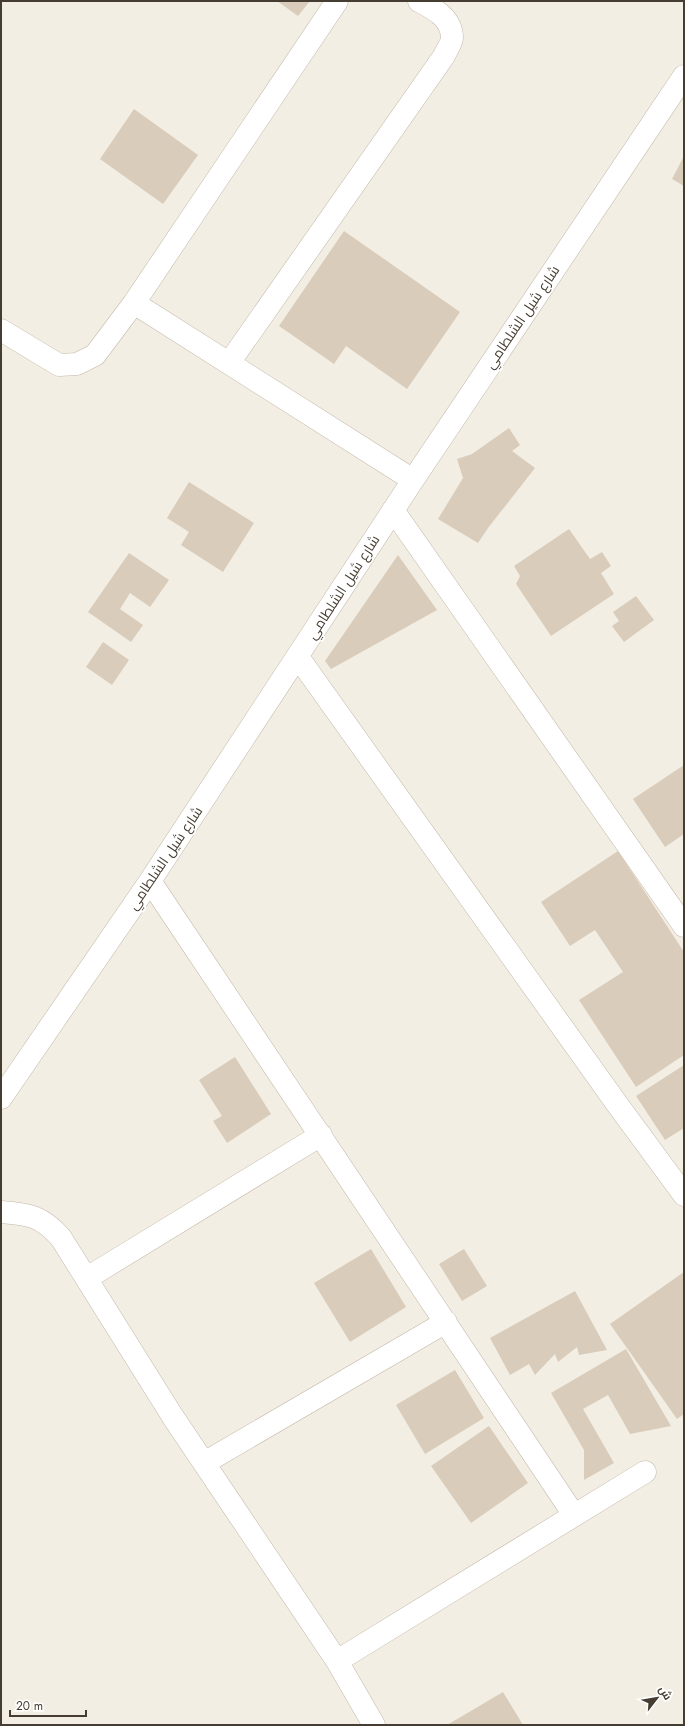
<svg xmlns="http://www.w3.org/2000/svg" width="685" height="1726" font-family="Jost,Cairo,sans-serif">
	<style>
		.building { fill: #d9ccba }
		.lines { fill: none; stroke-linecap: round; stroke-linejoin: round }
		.street-casing { stroke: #c3b8a8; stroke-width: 23 }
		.street { stroke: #fff; stroke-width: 22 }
		.labels { text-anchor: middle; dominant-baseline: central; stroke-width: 3.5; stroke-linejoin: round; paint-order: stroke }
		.street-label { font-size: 14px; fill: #463d32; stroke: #fff }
	</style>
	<rect width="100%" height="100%" fill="#f3eee3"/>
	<path class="building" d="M277 1H310L298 16Z
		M134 109 198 155 163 204 100 159Z
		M684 156V186L672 179Z
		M344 231 460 312 407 389 346 346 334 364 279 326Z
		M509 428 520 445 512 451 535 468 488 528 478 543 438 519 463 478 457 459 472 454Z
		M189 482 254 523 223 572 181 545 189 532 167 518Z
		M569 529 590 559 602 552 611 566 601 573 614 594 551 636 516 584 520 576 514 566Z
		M129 553 169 580 150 607 130 593 120 609 143 625 131 642 88 612Z
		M398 555 437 610 331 669 325 661Z
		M636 596 654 620 624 642 612 626 619 621 613 612Z
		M103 642 129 660 112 685 86 667Z
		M684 765V834L665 847 633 799Z
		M618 851 684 952V1055L636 1087 579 1000 623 972 595 930 570 946 541 902Z
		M235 1057 271 1114 227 1143 213 1121 222 1116 199 1080Z
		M684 1065V1128L665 1140 636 1096Z
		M371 1249 406 1307 350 1342 314 1283Z
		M464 1249 487 1286 462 1301 439 1264Z
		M684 1272V1414L677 1419 610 1324Z
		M575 1291 607 1350 579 1355 577 1347 558 1362 555 1354 535 1375 529 1364 510 1375 490 1338Z
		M626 1349 671 1426 630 1434 608 1395 583 1409 614 1463 584 1480V1450L551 1393Z
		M455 1370 484 1418 425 1454 396 1405Z
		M489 1426 528 1483 471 1523 431 1466Z
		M503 1692 523 1725H447Z"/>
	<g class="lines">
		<defs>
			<path id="street" d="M134 303 413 480
				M1 330 59 365 77 364 95 355 134 303 337 1
				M229 363 444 56C446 51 452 43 452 38 452 18 434 9 419 1
				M393 510 684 926
				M298 657 617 1104 684 1195
				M150 881 574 1515
				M1 1098 150 881 413 480 684 76
				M1 1212C29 1214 42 1216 61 1238L173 1417 337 1661 374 1725
				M87 1278 321 1135
				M204 1463 446 1322
				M337 1661 645 1472"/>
		</defs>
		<use href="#street" class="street-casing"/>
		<use href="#street" class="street"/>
	</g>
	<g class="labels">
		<g class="street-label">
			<text transform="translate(522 317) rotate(-56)">شارع شيل الشلطامي</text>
			<text transform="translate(343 587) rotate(-57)">شارع شيل الشلطامي</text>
			<text transform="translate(165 858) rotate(-56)">شارع شيل الشلطامي</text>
		</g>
	</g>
	<rect width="685" height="1726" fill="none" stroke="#463d32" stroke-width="4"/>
	<g transform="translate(657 1698) rotate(59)" stroke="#ffffff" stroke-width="3" paint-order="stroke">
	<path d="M0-3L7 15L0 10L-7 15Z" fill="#463d32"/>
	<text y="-6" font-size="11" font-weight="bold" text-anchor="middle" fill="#463d32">ش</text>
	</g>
	<path d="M10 1710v6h76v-6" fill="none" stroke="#463d32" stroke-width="2"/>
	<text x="16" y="1710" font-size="12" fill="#463d32" stroke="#ffffff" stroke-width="3" paint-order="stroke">20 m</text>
</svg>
